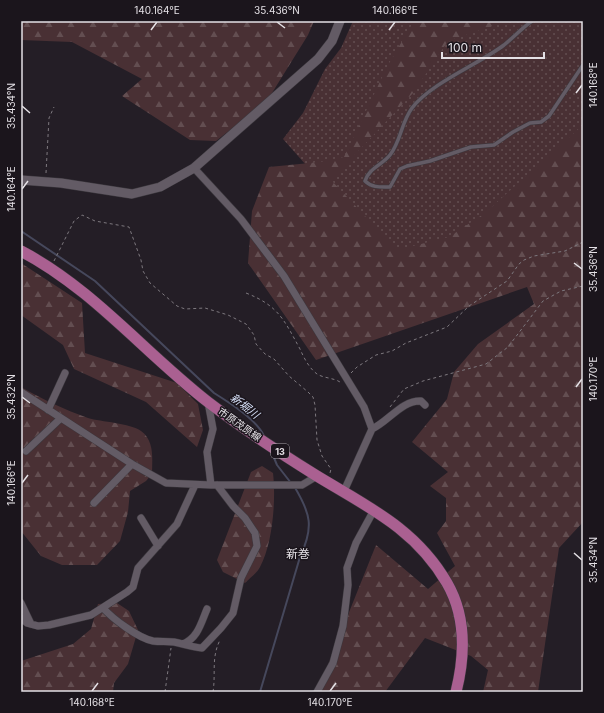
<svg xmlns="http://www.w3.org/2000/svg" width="604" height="713" font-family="Inter,'Noto Sans JP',sans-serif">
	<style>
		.grass { fill: url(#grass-dots) }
		.forest { fill: url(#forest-firs) }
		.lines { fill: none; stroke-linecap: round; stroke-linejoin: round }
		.stream { stroke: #46485c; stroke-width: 2 }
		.service-casing { stroke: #3c383e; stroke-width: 4.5 }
		.minor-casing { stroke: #3c383e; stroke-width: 8 }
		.tertiary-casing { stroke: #3c383e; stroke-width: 10 }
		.primary-casing { stroke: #3c383e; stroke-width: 12 }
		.path { stroke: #7e797f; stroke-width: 1; stroke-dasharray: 3 3; stroke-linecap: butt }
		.service { stroke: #635b65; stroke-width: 3.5 }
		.minor { stroke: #635b65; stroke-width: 7 }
		.tertiary { stroke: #635b65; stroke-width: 9 }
		.primary { stroke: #aa6091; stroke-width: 11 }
		.ticks { fill: none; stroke: #e4e0e5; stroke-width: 1.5 }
		.labels { text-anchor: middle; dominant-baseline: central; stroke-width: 3; stroke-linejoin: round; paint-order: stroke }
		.shield { fill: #1b151c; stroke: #a8a3a9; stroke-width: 1 }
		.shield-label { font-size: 9px; font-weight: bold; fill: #e4e0e5 }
		.street-label { font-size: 10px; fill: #e4e0e5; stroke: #1b151c }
		.water-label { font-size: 11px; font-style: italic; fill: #d5dff7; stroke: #1b151c }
		.quarter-label { font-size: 12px; fill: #e4e0e5; stroke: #1b151c }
		.neatline { fill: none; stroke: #e4e0e5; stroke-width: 1.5 }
		.ticks-label { font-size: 10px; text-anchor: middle; fill: #e4e0e5 }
	</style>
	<defs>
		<pattern id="grass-dots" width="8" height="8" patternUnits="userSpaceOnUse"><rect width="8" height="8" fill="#493034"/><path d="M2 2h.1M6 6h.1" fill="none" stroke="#634e51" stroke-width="1.8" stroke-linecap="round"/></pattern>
		<pattern id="forest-firs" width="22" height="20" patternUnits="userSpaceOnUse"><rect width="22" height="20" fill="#493034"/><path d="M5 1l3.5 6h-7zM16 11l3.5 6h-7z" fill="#634e51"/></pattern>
	</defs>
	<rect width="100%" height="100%" fill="#241e26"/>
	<path class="grass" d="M353 21H583V354L515 239 413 286 283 139 303 113 325 69 341 48Z"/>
	<path class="forest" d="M21 21H314L308 35 267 101 216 141 190 140 122 96 142 79 72 42 21 40Z
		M414 21H507L448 41 413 93 331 180 397 250 449 237 485 213 583 125V522L559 548 538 692H483L488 670 471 656 425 638 385 692H317L376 545 428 589 455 566 437 533 446 521V498L430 486 448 472 412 442 447 399 454 372 478 344 534 304 527 287 316 360 248 263 252 211 269 167 320 162 344 157 388 65Z
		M21 263 82 303 85 353 177 383 198 404 203 430 197 447 146 402 74 369 63 345 21 315Z
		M21 387C42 399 65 410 88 418 101 422 130 423 141 431 155 441 152 460 152 474L146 481 130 491 128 512 120 541 97 565H62L41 556 21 531Z
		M262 466 273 473C276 499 273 543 260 567 257 573 250 578 245 583L223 572 217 560 251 472Z
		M117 603 129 611 138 630 128 664 114 683 113 692H21V661L73 644 91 629 98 604Z"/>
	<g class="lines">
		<path class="stream" d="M21 231 95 281 214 393C230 403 257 420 264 436
			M272 453 277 465 291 483
			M260 692 300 557C314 527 311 514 294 486"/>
		<defs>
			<path id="service" d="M532 21C522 28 514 37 504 45 479 64 431 83 412 108 401 123 401 141 390 155 382 165 369 168 365 181 372 188 381 187 390 187L400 169 407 166 430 161 471 147 494 145 513 132 530 123 541 122 549 116 583 65"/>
			<path id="minor" d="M194 168 241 219 284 276 364 407 372 429
				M21 392 132 464 166 483 211 485H302L317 476
				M208 402 213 429 207 452 211 485
				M48 410 65 373
				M26 451 61 418
				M344 491 372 429C389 421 402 400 421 401L425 405
				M94 503 132 464
				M141 518 158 546
				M21 603 31 624
				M103 608C113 619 138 638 153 641 160 642 167 641 174 642 184 644 192 647 202 648L221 628 233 613 241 578 257 546 255 533 245 518 233 506 217 485
				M21 618 27 623 38 626 49 625 91 615 127 592 133 587 138 568 177 524 195 485
				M183 644C198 638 201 623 207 609
				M317 692 333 663 343 626 348 585 347 568 356 543 374 510"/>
			<path id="tertiary" d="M21 180 61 183 132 194 160 187 194 168 318 59 332 41 340 21"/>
			<path id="primary" d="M21 251C92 288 145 353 208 402 242 428 280 453 317 476 368 507 416 529 447 583 466 616 465 656 456 692"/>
		</defs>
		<use href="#service" class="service-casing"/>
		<use href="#minor" class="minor-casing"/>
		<use href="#tertiary" class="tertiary-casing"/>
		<use href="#primary" class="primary-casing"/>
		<path class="path" d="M46 173 49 118 54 107
			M54 261 74 221 82 215 95 221 129 227 141 260 143 271 150 283 177 306 185 309 205 308 228 315 246 324 254 335 256 344 265 354 274 359 289 376 308 392 313 397 315 405 317 440 322 456 331 469 330 473
			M246 293C279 306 284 320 300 349 304 358 309 368 317 374 323 378 334 378 340 382
			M351 373 357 367 376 355 392 351 406 343 447 327 469 306 507 281 519 264 524 260 534 256 565 251 583 242
			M390 407 404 389 423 381 486 364 508 347 543 301 561 291 583 286
			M165 692 171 648
			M213 692C216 673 211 658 220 640"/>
		<use href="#service" class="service"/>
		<use href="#minor" class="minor"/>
		<use href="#tertiary" class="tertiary"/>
		<use href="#primary" class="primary"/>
	</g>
	<path class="ticks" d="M277 22 285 28M151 30 157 22M389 30 395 22M576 93 582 85M22 106 30 113M22 189 28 181M574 263 582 269M576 387 582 379M22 397 30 403M22 483 28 475M574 553 582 560M92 691 98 683M330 691 336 683"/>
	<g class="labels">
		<rect class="shield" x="271" y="444" width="18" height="14" rx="3"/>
		<g class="shield-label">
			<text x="280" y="451">13</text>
		</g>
		<g class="street-label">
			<text transform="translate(240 424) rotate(35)">市原茂原線</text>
		</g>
		<g class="water-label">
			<text transform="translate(245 406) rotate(38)">新堀川</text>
		</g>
		<g class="quarter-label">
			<text x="298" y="553">新巻</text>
		</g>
	</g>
	<rect width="604" height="713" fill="none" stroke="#1b151c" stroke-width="44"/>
	<path d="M442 52v6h102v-6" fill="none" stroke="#e4e0e5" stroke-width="2"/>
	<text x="448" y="52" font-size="12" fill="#e4e0e5" stroke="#1b151c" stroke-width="3" paint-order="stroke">100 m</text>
	<rect x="22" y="22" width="560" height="669" class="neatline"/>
	<g class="ticks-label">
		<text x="157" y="14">140.164°E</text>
		<text x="277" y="14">35.436°N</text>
		<text x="395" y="14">140.166°E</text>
		<text transform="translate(593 85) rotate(-90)" y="4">140.168°E</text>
		<text transform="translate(11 106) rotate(-90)" y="4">35.434°N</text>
		<text transform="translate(11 189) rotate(-90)" y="4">140.164°E</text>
		<text transform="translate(593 269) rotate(-90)" y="4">35.436°N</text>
		<text transform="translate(593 379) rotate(-90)" y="4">140.170°E</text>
		<text transform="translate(11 397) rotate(-90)" y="4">35.432°N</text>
		<text transform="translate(11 483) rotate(-90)" y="4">140.166°E</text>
		<text transform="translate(593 560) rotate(-90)" y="4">35.434°N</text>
		<text x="92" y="706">140.168°E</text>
		<text x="330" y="706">140.170°E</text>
	</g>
</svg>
